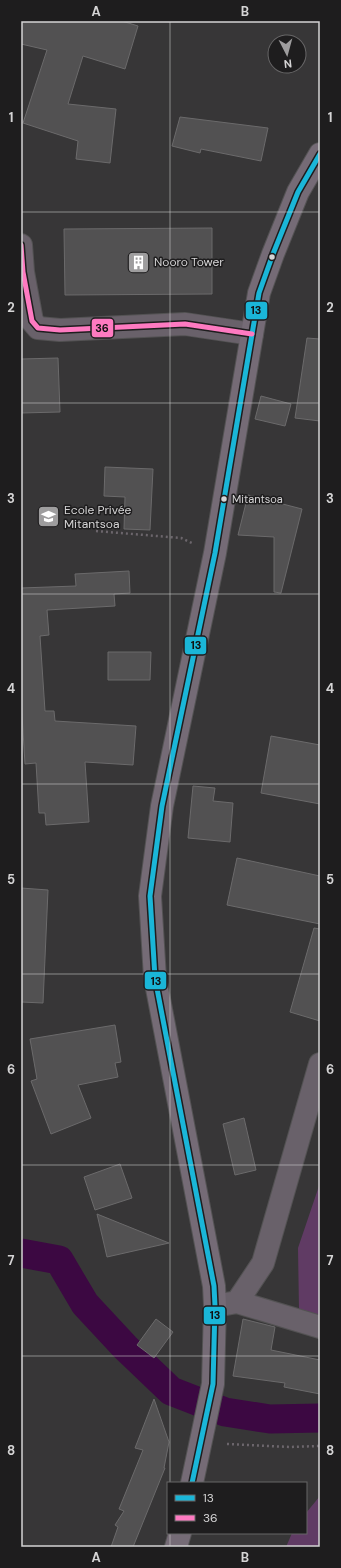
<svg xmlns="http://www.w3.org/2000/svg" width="341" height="1568" font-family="'DM Sans',sans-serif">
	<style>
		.green { fill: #603b64 }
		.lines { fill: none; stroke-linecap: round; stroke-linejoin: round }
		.canal { stroke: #3c0842; stroke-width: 29 }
		.building { fill: #525152; stroke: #6b6a6b }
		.minor-casing { stroke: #535253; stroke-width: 24 }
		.secondary-casing { stroke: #535253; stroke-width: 24 }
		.path { stroke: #6c666c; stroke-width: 2.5; stroke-dasharray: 2 3; stroke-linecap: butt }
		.minor { stroke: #69616a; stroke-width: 22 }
		.secondary { stroke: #756b76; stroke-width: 22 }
		.bus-1-casing { stroke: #1e1d1e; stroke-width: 8 }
		.bus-2-casing { stroke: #1e1d1e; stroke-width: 8 }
		.bus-1 { stroke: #1ab6d8; stroke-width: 5 }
		.bus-2 { stroke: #fe7ac1; stroke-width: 5 }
		.grid { fill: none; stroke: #d5d4d5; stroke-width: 1; stroke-opacity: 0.55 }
		.bus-dot { fill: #d5d4d5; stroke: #1e1d1e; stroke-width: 1.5 }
		.labels { text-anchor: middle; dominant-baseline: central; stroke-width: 3; stroke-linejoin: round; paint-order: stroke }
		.bus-label { font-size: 11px; fill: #d5d4d5; stroke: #1e1d1e; text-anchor: start }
		.poi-label { font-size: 12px; fill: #d5d4d5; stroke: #1e1d1e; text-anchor: start }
		.line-badge { stroke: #1e1d1e; stroke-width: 1.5 }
		.pale-badge-label { font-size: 11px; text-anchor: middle; font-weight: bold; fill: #111 }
		.neatline { fill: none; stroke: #d5d4d5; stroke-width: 1.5 }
		.grid-label { font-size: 13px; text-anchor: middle; font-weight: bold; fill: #d5d4d5 }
	</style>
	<rect width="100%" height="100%" fill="#373637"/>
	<path class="green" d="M320 1183V1325L299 1310 298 1248Z
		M320 1496V1547H286L292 1533H306V1513Z"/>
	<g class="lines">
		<path class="canal" d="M21 1253 59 1260 85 1304 125 1347 171 1391 225 1412 270 1419 320 1418"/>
	</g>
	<path class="building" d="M21 21H122L138 26 125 69 83 56 68 104 116 109 110 163 76 159 78 141 23 123 47 50 21 44Z
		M180 117 268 128 261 161 201 149 200 153 172 146Z
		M212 228V294L65 295 64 229Z
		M307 338 320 339V421L295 418Z
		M58 358 60 412 21 413V359Z
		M261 396 291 404 285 426 255 419Z
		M105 467 153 469 150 530 124 529 125 497 104 496Z
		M248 495 302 509 281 593 274 592V537L238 535Z
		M129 571 130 593 114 594 115 606 47 610 49 635 40 636 45 711H54L55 721 136 726 133 765 85 762 89 822 46 825 45 813H39L36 763 25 764 21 698V588L76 586 75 574Z
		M108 652H151L150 680H108Z
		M271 736 320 745V804L261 793Z
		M193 786 215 788 213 801 233 803 230 842 188 838Z
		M237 858 320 876V924L227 905Z
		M21 888 48 890 43 1003 21 1002Z
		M314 928 320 929V1021L290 1012Z
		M115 1025 121 1062 115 1063 118 1077 78 1085 91 1118 51 1134 31 1081 37 1079 30 1039Z
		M244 1118 256 1170 235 1175 223 1124Z
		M120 1164 132 1198 95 1210 84 1177Z
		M97 1214 169 1243 107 1257Z
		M156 1319 173 1332 154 1358 137 1345Z
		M243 1319 275 1327 271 1350 320 1360V1394L284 1387 285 1383 233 1376Z
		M154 1399 169 1442 164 1468H165L133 1547H111L118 1527 115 1525 124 1511 119 1509 143 1450 135 1448Z"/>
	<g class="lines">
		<defs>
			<path id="minor" d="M21 245 23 272 32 321 38 328 60 330 185 324 252 334
				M237 1302 320 1327
				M215 1306 237 1302 263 1263 320 1064"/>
			<path id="secondary" d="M192 1483 213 1384 215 1306 214 1286 155 978 150 896 162 806 215 553 259 293 273 254 298 192 320 154
				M176 1547 180 1533"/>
		</defs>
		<use href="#minor" class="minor-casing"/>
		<use href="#secondary" class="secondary-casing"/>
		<path class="path" d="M96 531 181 538 192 543
			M227 1444 290 1447 320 1446"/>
		<use href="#minor" class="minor"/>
		<use href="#secondary" class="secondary"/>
		<defs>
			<path id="bus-1" d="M192 1483 213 1384 215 1306 214 1286 155 978 150 896 162 806 215 553 259 293 273 254 298 192 320 154"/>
			<path id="bus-2" d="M21 245 23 272 32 321 38 328 60 330 185 324 252 334"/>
		</defs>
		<use href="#bus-1" class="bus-1-casing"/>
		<use href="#bus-2" class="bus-2-casing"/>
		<use href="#bus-1" class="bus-1"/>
		<use href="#bus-2" class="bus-2"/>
	</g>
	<path class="grid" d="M170 21V1483M21 212H320M21 403H320M21 594H320M21 784H320M21 974H320M21 1165H320M21 1356H320M170 1533V1547"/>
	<defs>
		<symbol id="building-square" viewBox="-11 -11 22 22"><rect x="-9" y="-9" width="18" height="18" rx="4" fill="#9e9d9e" stroke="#1e1d1e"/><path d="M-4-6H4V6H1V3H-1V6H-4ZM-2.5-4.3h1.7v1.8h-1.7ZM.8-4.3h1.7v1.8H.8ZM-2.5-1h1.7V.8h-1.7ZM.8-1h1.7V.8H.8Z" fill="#fff"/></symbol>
		<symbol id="school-square" viewBox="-11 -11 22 22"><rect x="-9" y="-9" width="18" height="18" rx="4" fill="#9e9d9e" stroke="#1e1d1e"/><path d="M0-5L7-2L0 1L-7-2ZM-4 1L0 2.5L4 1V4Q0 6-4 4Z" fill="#fff"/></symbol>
	</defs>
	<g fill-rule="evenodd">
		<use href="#building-square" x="126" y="250" width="25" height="25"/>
		<use href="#school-square" x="36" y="504" width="25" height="25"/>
	</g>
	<g class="bus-dot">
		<circle cx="272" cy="257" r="3.5"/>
		<circle cx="224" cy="499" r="3.5"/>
	</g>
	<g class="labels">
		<g class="bus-label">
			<text x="232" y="499">Mitantsoa</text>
		</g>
		<g class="poi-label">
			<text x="154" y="262">Nooro Tower</text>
			<text x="64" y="510">Ecole Privée<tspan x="64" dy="14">Mitantsoa</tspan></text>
		</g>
	</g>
	<g class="line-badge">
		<rect x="245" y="301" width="23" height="19" rx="4" fill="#1ab6d8"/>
		<rect x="91" y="318" width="23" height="20" rx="4" fill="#fe7ac1"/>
		<rect x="184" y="636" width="23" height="19" rx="4" fill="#1ab6d8"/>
		<rect x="144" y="971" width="23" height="19" rx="4" fill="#1ab6d8"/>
		<rect x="203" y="1306" width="23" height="19" rx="4" fill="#1ab6d8"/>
	</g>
	<g class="pale-badge-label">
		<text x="256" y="314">13</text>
		<text x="102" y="332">36</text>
		<text x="196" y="649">13</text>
		<text x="156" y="985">13</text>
		<text x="215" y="1319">13</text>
	</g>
	<rect width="341" height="1568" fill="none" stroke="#1e1d1e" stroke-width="44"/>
	<rect x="167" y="1482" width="140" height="52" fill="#1e1d1e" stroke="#676667"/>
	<rect x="175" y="1495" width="20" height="6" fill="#1ab6d8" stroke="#676667"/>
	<text x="203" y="1502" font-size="12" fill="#d5d4d5">13</text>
	<rect x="175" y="1515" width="20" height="6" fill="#fe7ac1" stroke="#676667"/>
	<text x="203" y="1522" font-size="12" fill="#d5d4d5">36</text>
	<g transform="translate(287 54) rotate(174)"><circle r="19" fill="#1e1d1e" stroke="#676667"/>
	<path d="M0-3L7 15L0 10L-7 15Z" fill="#9e9d9e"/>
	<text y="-6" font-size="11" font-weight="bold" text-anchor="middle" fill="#d5d4d5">N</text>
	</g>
	<rect x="22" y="22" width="297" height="1524" class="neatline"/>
	<g class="grid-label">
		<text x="96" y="16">A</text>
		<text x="245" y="16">B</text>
		<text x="11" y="122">1</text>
		<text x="330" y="122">1</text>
		<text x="11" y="312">2</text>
		<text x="330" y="312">2</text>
		<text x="11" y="503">3</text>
		<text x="330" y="503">3</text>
		<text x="11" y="693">4</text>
		<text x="330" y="693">4</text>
		<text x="11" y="884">5</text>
		<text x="330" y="884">5</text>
		<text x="11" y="1074">6</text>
		<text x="330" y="1074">6</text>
		<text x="11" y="1265">7</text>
		<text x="330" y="1265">7</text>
		<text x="11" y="1455">8</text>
		<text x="330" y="1455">8</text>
		<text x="96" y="1562">A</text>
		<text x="245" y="1562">B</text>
	</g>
</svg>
